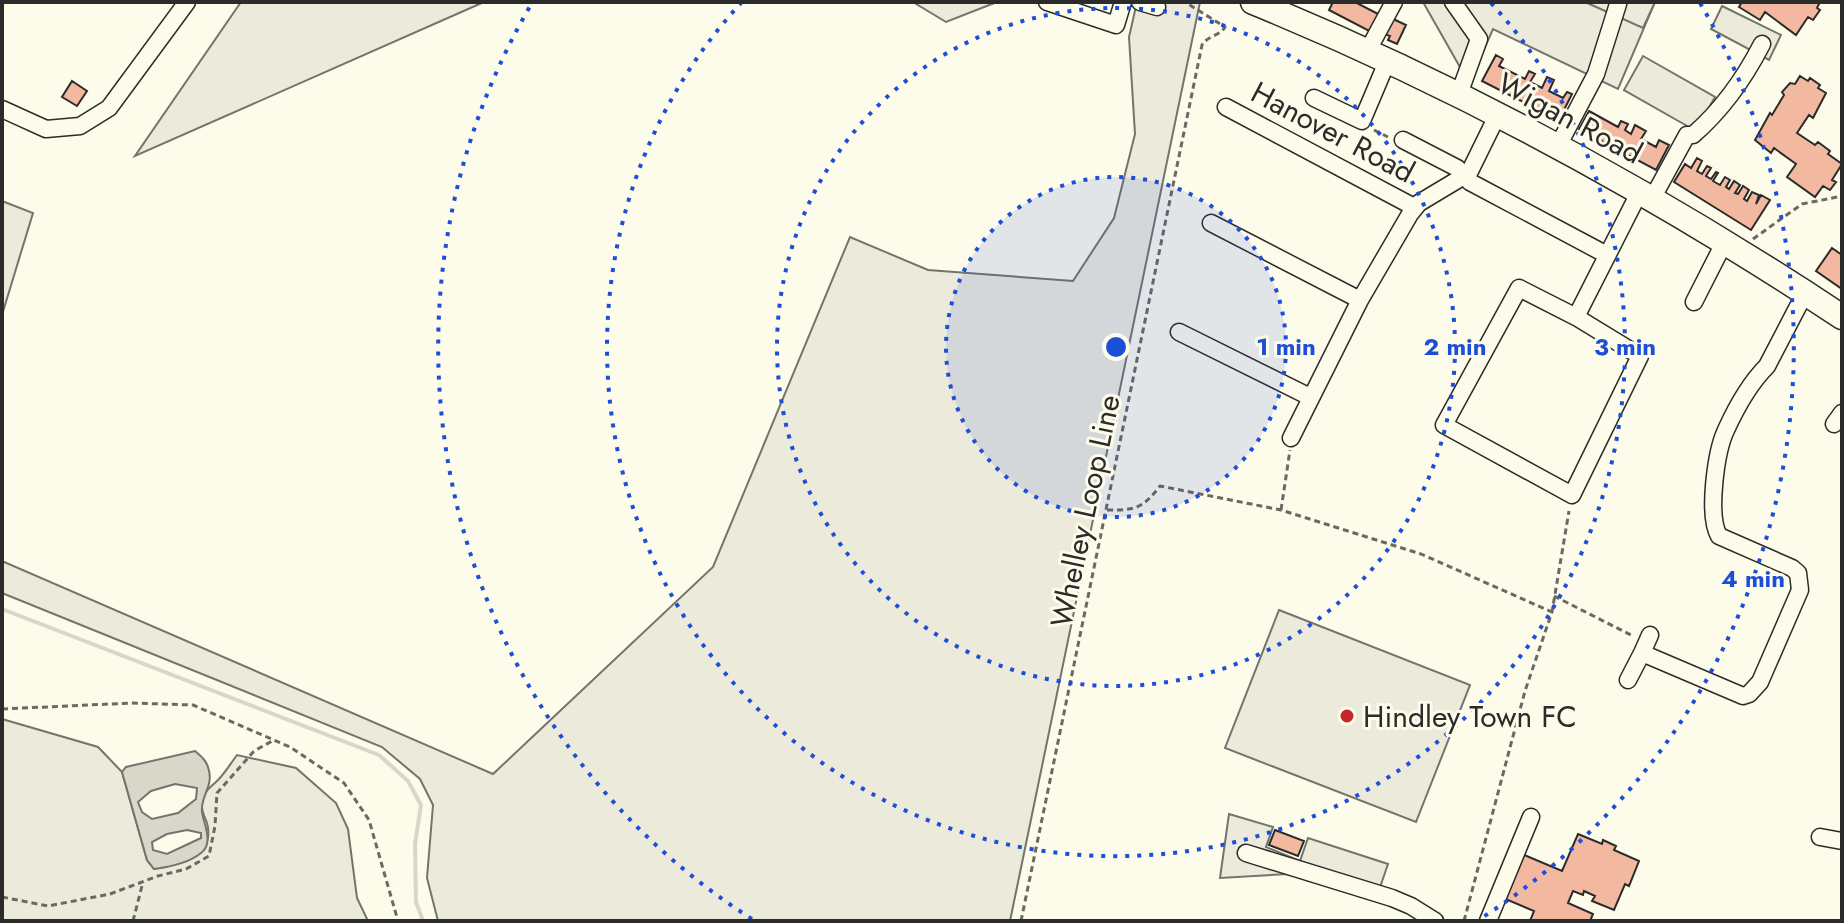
<svg xmlns="http://www.w3.org/2000/svg" width="1844" height="923" font-family="Jost,sans-serif">
	<style>
		.green { fill: #ecebdb; stroke: #74746e; stroke-width: 2 }
		.parking { fill: #eceadb; stroke: #74746e; stroke-width: 2 }
		.water { fill: #d8d7c9; stroke: #74746e; stroke-width: 2; fill-rule: evenodd }
		.lines { fill: none; stroke-linecap: round; stroke-linejoin: round }
		.stream { stroke: #d8d7c9; stroke-width: 4 }
		.building { fill: #f2b8a0; stroke: #2b2b2b; stroke-width: 2 }
		.minor-casing { stroke: #2b2b2b; stroke-width: 19 }
		.highway-casing { stroke: #2b2b2b; stroke-width: 27 }
		.path { stroke: #6a6964; stroke-width: 3; stroke-dasharray: 6 4; stroke-linecap: butt }
		.minor { stroke: #fdfbea; stroke-width: 16 }
		.highway { stroke: #fdfbea; stroke-width: 24 }
		.ring { fill: none; stroke: #1d4ed8; stroke-width: 4; stroke-dasharray: 4 8 }
		.poi-dot { fill: #c62828; stroke: #fdfbea; stroke-width: 3 }
		.labels { text-anchor: middle; dominant-baseline: central; stroke-width: 6; stroke-linejoin: round; paint-order: stroke }
		.street-label { font-size: 30px; fill: #2b2b2b; stroke: #fdfbea }
		.poi-label { font-size: 30px; fill: #2b2b2b; stroke: #fdfbea; text-anchor: start }
		.centre { fill: #1d4ed8; stroke: #fdfbea; stroke-width: 4 }
		.ring-label { font-size: 24px; text-anchor: middle; font-weight: bold; fill: #1d4ed8; stroke: #fdfbea; stroke-width: 6; stroke-linejoin: round; paint-order: stroke }
	</style>
	<rect width="100%" height="100%" fill="#fdfbea"/>
	<path class="green" d="M241 2H484L135 156Z
		M913 2H997L946 22Z
		M1137 2H1200L1010 921H438L427 878 433 805 420 779 382 747 2 593V561L493 774 713 567 850 237 928 270 1073 281 1114 218 1135 134 1129 37Z
		M1423 2H1655L1618 89 1493 29 1469 83Z
		M2 201 33 213 2 315Z
		M1279 610 1470 685 1416 822 1225 748Z
		M2 719 98 747 122 772 147 860 154 869C179 865 216 856 207 823 204 815 200 808 203 799 205 790 212 786 218 780 225 773 231 763 237 755L296 768 336 803 348 829 357 898 368 921H2Z"/>
	<path class="parking" d="M1585 2H1655L1643 28Z
		M1722 6 1781 35 1769 60 1711 29Z
		M1643 56 1715 97 1696 131 1624 90Z
		M1229 814 1273 827 1266 847 1300 861 1308 838 1388 864 1376 899 1288 874 1220 878Z"/>
	<path class="water" d="M195 751C201 756 208 762 209 771 213 787 200 797 202 812 204 825 214 843 201 853 189 863 169 867 154 869L147 860 122 772 126 767ZM175 784 197 788 196 799 178 813 152 819 142 812 138 802 151 791ZM187 830 201 833V838L167 854 153 850 152 842 167 834Z"/>
	<g class="lines">
		<path class="stream" d="M2 609 379 755 408 781 421 805 415 844 416 902 423 921"/>
	</g>
	<path class="building" d="M1333 2H1355L1382 16 1373 33 1329 10Z
		M1742 2H1820L1817 8 1820 10 1813 20 1808 17 1796 35 1765 12 1760 20 1739 7Z
		M1391 18 1406 25 1397 44 1388 40 1390 36 1384 34Z
		M1496 55 1503 59 1499 66 1525 79 1529 71 1535 74 1530 82 1542 88 1547 77 1554 80 1549 91 1563 98 1567 92 1572 94 1559 120 1482 81Z
		M1800 76 1808 81 1810 78 1820 85 1818 88 1826 93 1813 118 1809 115 1797 133 1815 145 1818 142 1830 151 1828 154 1842 164 1832 180 1836 182 1830 190 1823 186 1815 197 1787 177 1796 164 1774 148 1771 153 1755 140 1770 113 1772 115 1784 95 1782 92 1790 83 1795 84Z
		M72 81 87 91 77 106 62 97Z
		M1589 111 1618 127 1621 121 1628 124 1625 130 1631 134 1635 125 1646 131 1641 139 1656 147 1659 140 1669 145 1656 170 1579 129Z
		M1697 158 1702 161 1697 171 1702 174 1707 166 1711 168 1706 176 1711 179 1716 172 1718 173 1713 181 1720 185 1725 177 1730 180 1726 187 1729 189 1734 181 1740 185 1735 193 1738 194 1743 186 1749 190 1744 199 1747 201 1752 192 1759 195 1756 204 1761 195 1770 200 1751 230 1674 182 1685 164 1691 168Z
		M1832 248 1842 255V289L1816 271Z
		M1275 830 1304 841 1298 856 1269 845Z
		M1578 834 1602 844 1603 840 1616 846 1614 850 1639 861 1629 886 1625 884 1614 910 1592 901 1595 896 1584 891 1583 895 1573 891 1568 903 1593 914 1590 921H1530L1534 911 1503 898 1522 854 1562 871Z"/>
	<g class="lines">
		<defs>
			<path id="minor" d="M1047 2 1116 25 1123 2
				M1140 2 1157 7
				M1453 2 1479 39 1458 97
				M1367 52 1394 2
				M1314 98 1362 121 1387 62
				M1226 107 1414 207
				M2 109 46 129 80 126 109 108 187 2
				M1403 140 1457 168 1470 182 1607 255
				M1558 146 1596 74 1618 4
				M1652 199 1687 135H1693C1723 109 1744 79 1762 44
				M1211 223 1360 300
				M1694 302 1724 243
				M1576 317 1640 356 1572 495 1444 425 1519 288 1576 317 1640 191
				M1179 332 1310 397
				M1834 424 1842 413
				M1291 438 1360 300 1410 214 1419 203 1469 173 1498 114
				M1642 653 1650 635
				M1628 680 1642 653 1743 696 1749 694 1760 682 1800 590 1798 573 1792 568 1719 536C1707 515 1716 451 1726 430 1736 408 1750 383 1767 366L1805 293
				M1820 837 1842 841
				M1246 853 1392 898 1411 906 1435 921
				M1488 921 1531 817"/>
			<path id="highway" d="M1253 2C1459 86 1656 194 1842 317"/>
		</defs>
		<use href="#minor" class="minor-casing"/>
		<use href="#highway" class="highway-casing"/>
		<path class="path" d="M1374 130 1388 137
			M1753 239 1802 204 1842 196
			M1107 510C1136 510 1142 509 1160 486L1281 510 1421 554 1552 612
			M1281 510 1290 450
			M1554 596 1633 636
			M2 709 132 703 193 705 290 747 344 783 369 820 398 921
			M2 897 48 906 110 894 158 876 186 869 209 856 215 826 217 793 254 751 274 740
			M133 921 143 882
			M1021 921 1202 45C1207 36 1220 36 1225 27L1185 2
			M1464 921 1525 691 1552 612 1569 511"/>
		<use href="#minor" class="minor"/>
		<use href="#highway" class="highway"/>
	</g>
	<circle cx="1116" cy="347" r="170" fill="#1d4ed8" fill-opacity=".12"/>
	<g class="ring">
		<circle cx="1116" cy="347" r="170"/>
		<circle cx="1116" cy="347" r="339"/>
		<path d="M1491 3A509 509 0 1 1 741 3"/>
		<path d="M752 919A678 678 0 0 1 532 3M1700 3A678 678 0 0 1 1480 919"/>
	</g>
	<circle class="poi-dot" cx="1347" cy="716" r="8"/>
	<g class="labels">
		<g class="street-label">
			<text transform="translate(1570 118) rotate(28)">Wigan Road</text>
			<text transform="translate(1333 132) rotate(28)">Hanover Road</text>
			<text transform="translate(1085 511) rotate(-78)">Whelley Loop Line</text>
		</g>
		<g class="poi-label">
			<text x="1363" y="716">Hindley Town FC</text>
		</g>
	</g>
	<circle cx="1116" cy="347" r="12" class="centre"/>
	<g class="ring-label">
		<text x="1286" y="355">1 min</text>
		<text x="1455" y="355">2 min</text>
		<text x="1625" y="355">3 min</text>
		<text x="1753" y="587">4 min</text>
	</g>
	<rect width="1844" height="923" fill="none" stroke="#2b2b2b" stroke-width="8"/>
</svg>
